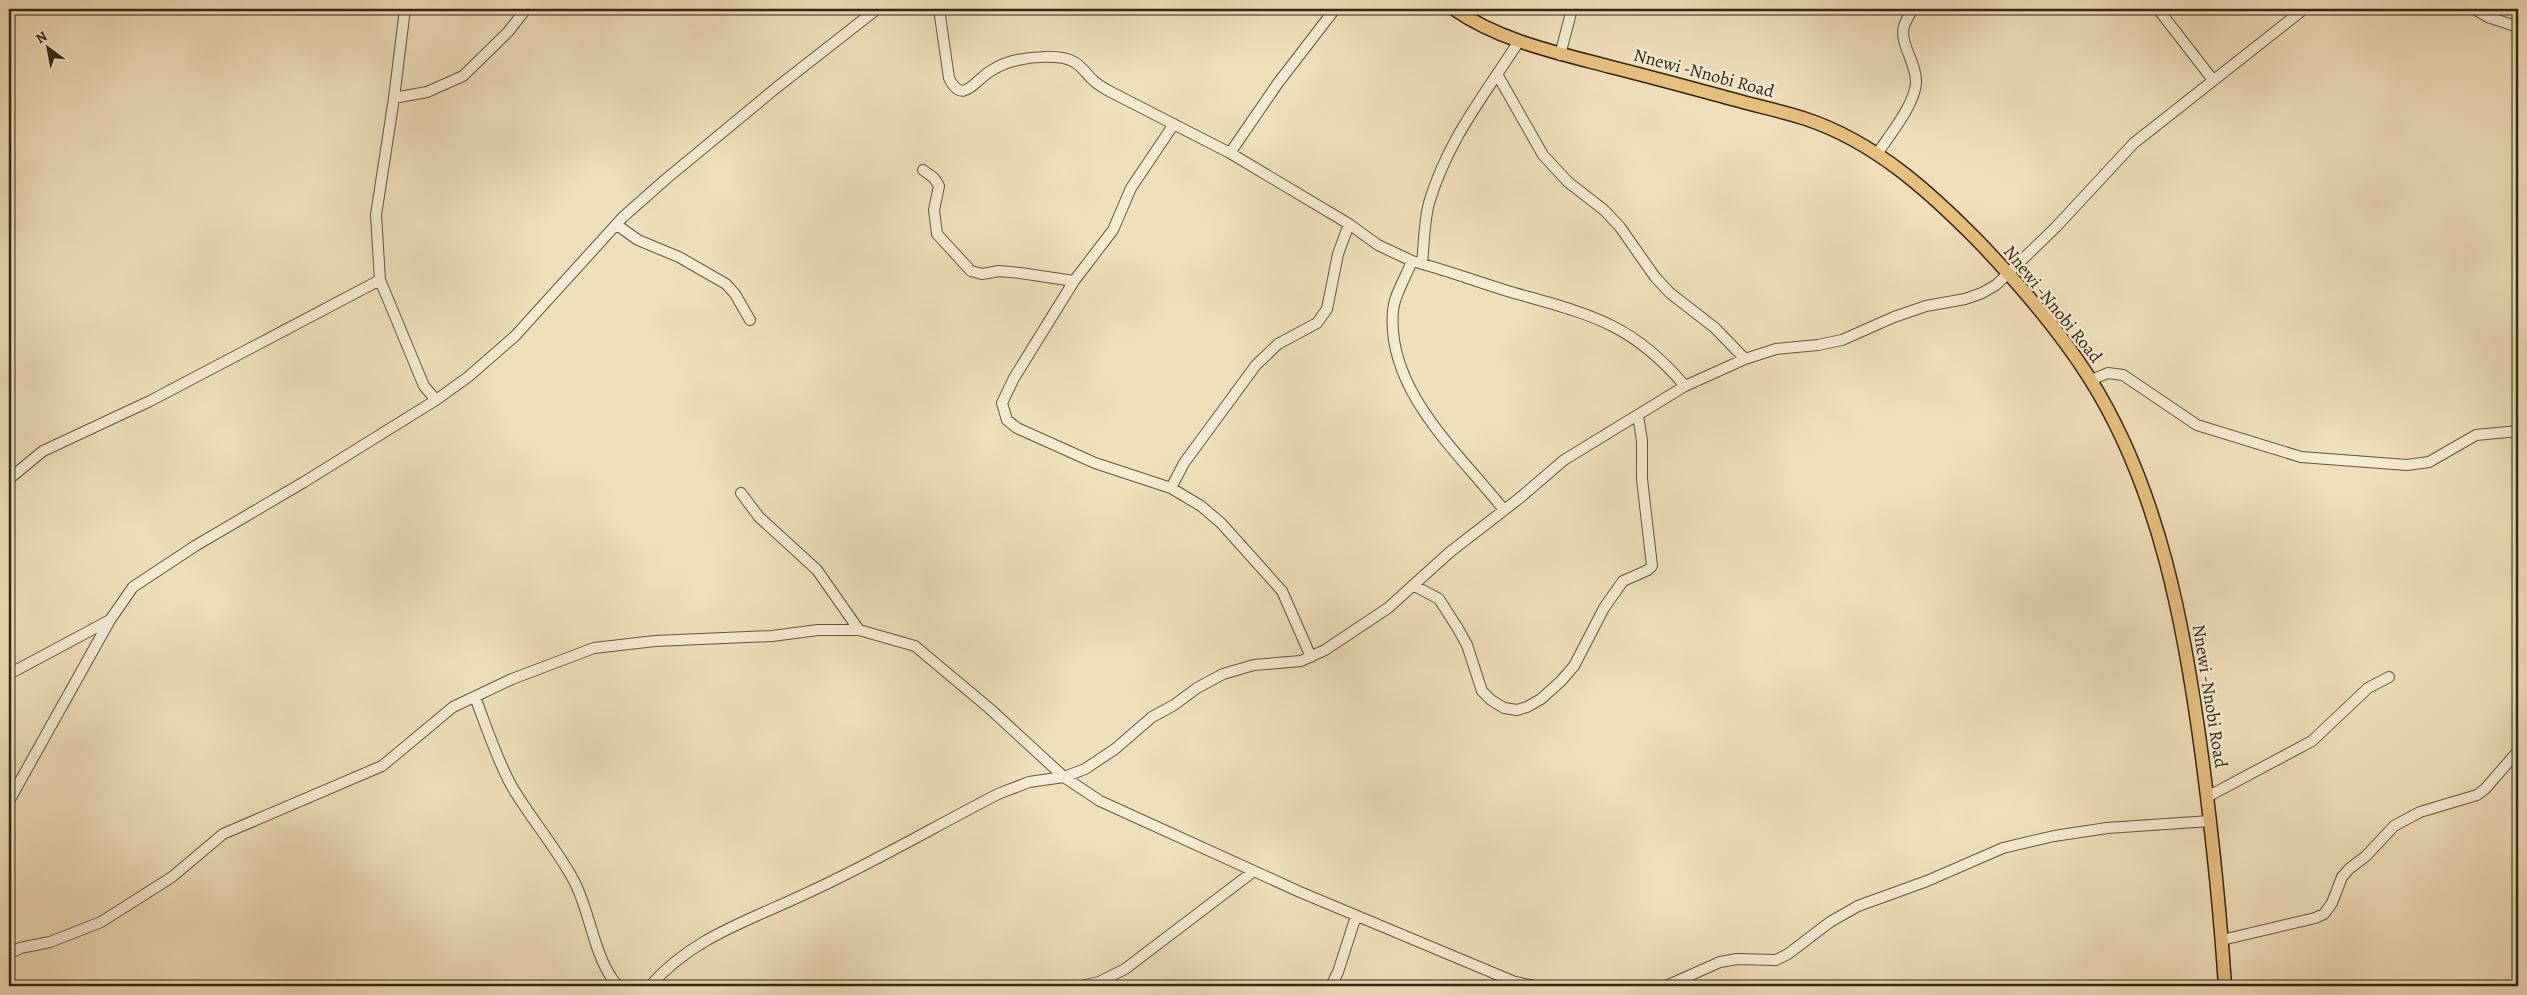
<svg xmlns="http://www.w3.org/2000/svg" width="2527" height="995" font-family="Alegreya,serif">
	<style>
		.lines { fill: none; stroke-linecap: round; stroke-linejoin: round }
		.minor-casing { stroke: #605441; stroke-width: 12 }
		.major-casing { stroke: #312618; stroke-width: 15 }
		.minor { stroke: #f5ead3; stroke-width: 10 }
		.major { stroke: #e8c07e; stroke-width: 12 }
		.labels { text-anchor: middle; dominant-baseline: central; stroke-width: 5; stroke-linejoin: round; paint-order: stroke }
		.street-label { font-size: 18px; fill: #312618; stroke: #f5ead3 }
	</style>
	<rect width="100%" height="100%" fill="#efdfbb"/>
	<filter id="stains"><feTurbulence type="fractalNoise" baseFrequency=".004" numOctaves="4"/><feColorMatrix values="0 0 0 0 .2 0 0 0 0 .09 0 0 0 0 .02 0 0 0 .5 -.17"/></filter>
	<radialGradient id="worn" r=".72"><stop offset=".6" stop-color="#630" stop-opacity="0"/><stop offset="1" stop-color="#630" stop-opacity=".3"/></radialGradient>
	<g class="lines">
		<defs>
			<path id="minor" d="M405 9 394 98 376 215 380 280 424 386 436 400
				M939 9 949 78C962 105 974 82 989 72 998 66 1007 62 1017 60 1031 57 1061 54 1074 62 1082 66 1087 75 1093 80 1098 85 1104 88 1109 91L1230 153 1349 224 1378 245 1412 261C1446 270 1478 282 1511 292 1588 314 1631 322 1685 386
				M2158 9 2213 80
				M2474 9 2488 17 2518 27
				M1560 55 1572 9
				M1497 74 1543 155 1568 182 1604 210 1620 227 1655 277 1670 293 1715 328 1745 359
				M394 98 427 92 463 76 508 32 526 9
				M1174 124 1131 188 1113 230 1074 281 1014 378 1002 403 1007 420 1017 428 1095 463 1171 488 1201 506 1221 523 1282 591 1311 657
				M1230 153 1278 83 1335 9
				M1877 154C1889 136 1915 104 1916 83 1917 63 1899 44 1904 26 1906 20 1910 14 1913 9
				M923 170 934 178 939 186 934 210 937 234 971 271 982 274 999 271 1020 273 1074 281
				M617 225 638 240 679 257 726 284 735 294 750 320
				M1412 261C1406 277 1394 295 1393 311 1386 391 1460 454 1504 510
				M1422 264C1424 244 1424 222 1429 203 1448 139 1484 96 1519 41
				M2091 380 2108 373 2123 375 2197 425 2301 457 2407 465 2429 462 2476 435 2518 431
				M9 479 43 451 150 401 380 280
				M1171 488 1184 463 1256 365 1278 344 1317 323 1327 309 1338 254 1349 224
				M741 493 759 517 817 570 859 630
				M1413 585 1439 599 1457 627 1467 645 1482 691 1491 700 1504 708 1517 710 1527 707 1541 699 1561 681 1574 666 1604 608 1623 581 1648 570 1652 566 1642 479V441L1638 415
				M9 674 110 620
				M475 697C486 726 496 757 511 785 530 818 556 847 574 881 591 913 594 960 618 986
				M2207 797 2312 741 2368 688 2389 677
				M9 801 110 620 133 587 195 546 304 482 436 400 468 377 515 336 623 217 666 179 776 88 877 9
				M2222 940 2315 918 2324 914 2332 903 2342 877 2349 869 2366 856 2394 826 2420 812 2477 795 2485 789 2518 751
				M9 954 20 948 50 942 101 922 172 877 223 834 382 766 453 707 512 679 594 648 655 641 772 636 818 630H859L915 646 989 708 1064 777 1100 801 1300 892 1515 982 1535 986
				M650 986C693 937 748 921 805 894 871 864 934 827 998 794L1029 782 1064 777 1085 769 1115 749 1152 717 1174 705 1197 688 1223 674 1254 665 1301 661 1325 650 1388 608 1450 552 1521 497 1564 460 1685 386 1745 359 1776 349 1818 345 1842 340 1894 317 1926 306 1965 299 1982 293 1996 285 2055 228 2134 143 2304 9
				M1081 986 1099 982 1125 969 1254 871
				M1331 986 1338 972 1356 916
				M1666 986 1720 962 1737 959 1776 960 1788 954 1830 922 1858 906 1927 881 2003 848 2054 836 2107 828 2210 821"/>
			<path id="major" d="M1454 9C1500 41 1558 53 1611 67 1651 77 1691 88 1732 99 1756 106 1782 111 1806 119 1875 142 1930 192 1980 243 2020 285 2059 330 2090 379 2160 490 2185 629 2202 757 2212 833 2220 910 2225 986"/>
		</defs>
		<use href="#minor" class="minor-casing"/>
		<use href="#major" class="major-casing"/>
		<use href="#minor" class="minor"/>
		<use href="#major" class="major"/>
	</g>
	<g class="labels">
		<g class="street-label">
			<text transform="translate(1704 73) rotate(15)">Nnewi -Nnobi Road</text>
			<text transform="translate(2053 304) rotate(51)">Nnewi -Nnobi Road</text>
			<text transform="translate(2210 696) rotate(81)">Nnewi -Nnobi Road</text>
		</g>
	</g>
	<rect width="2527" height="995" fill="none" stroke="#efdfbb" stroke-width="30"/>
	<rect x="10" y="10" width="2507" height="975" fill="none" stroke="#312618" stroke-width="2.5"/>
	<rect x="15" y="15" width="2497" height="965" fill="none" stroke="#312618"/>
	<g transform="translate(48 48) rotate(328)" stroke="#f5ead3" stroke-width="4" paint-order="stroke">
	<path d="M0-4L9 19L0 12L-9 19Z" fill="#312618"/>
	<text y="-8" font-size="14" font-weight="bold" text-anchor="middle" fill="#312618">N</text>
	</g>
	<rect width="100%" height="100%" filter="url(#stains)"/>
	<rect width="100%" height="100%" fill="url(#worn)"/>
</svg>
